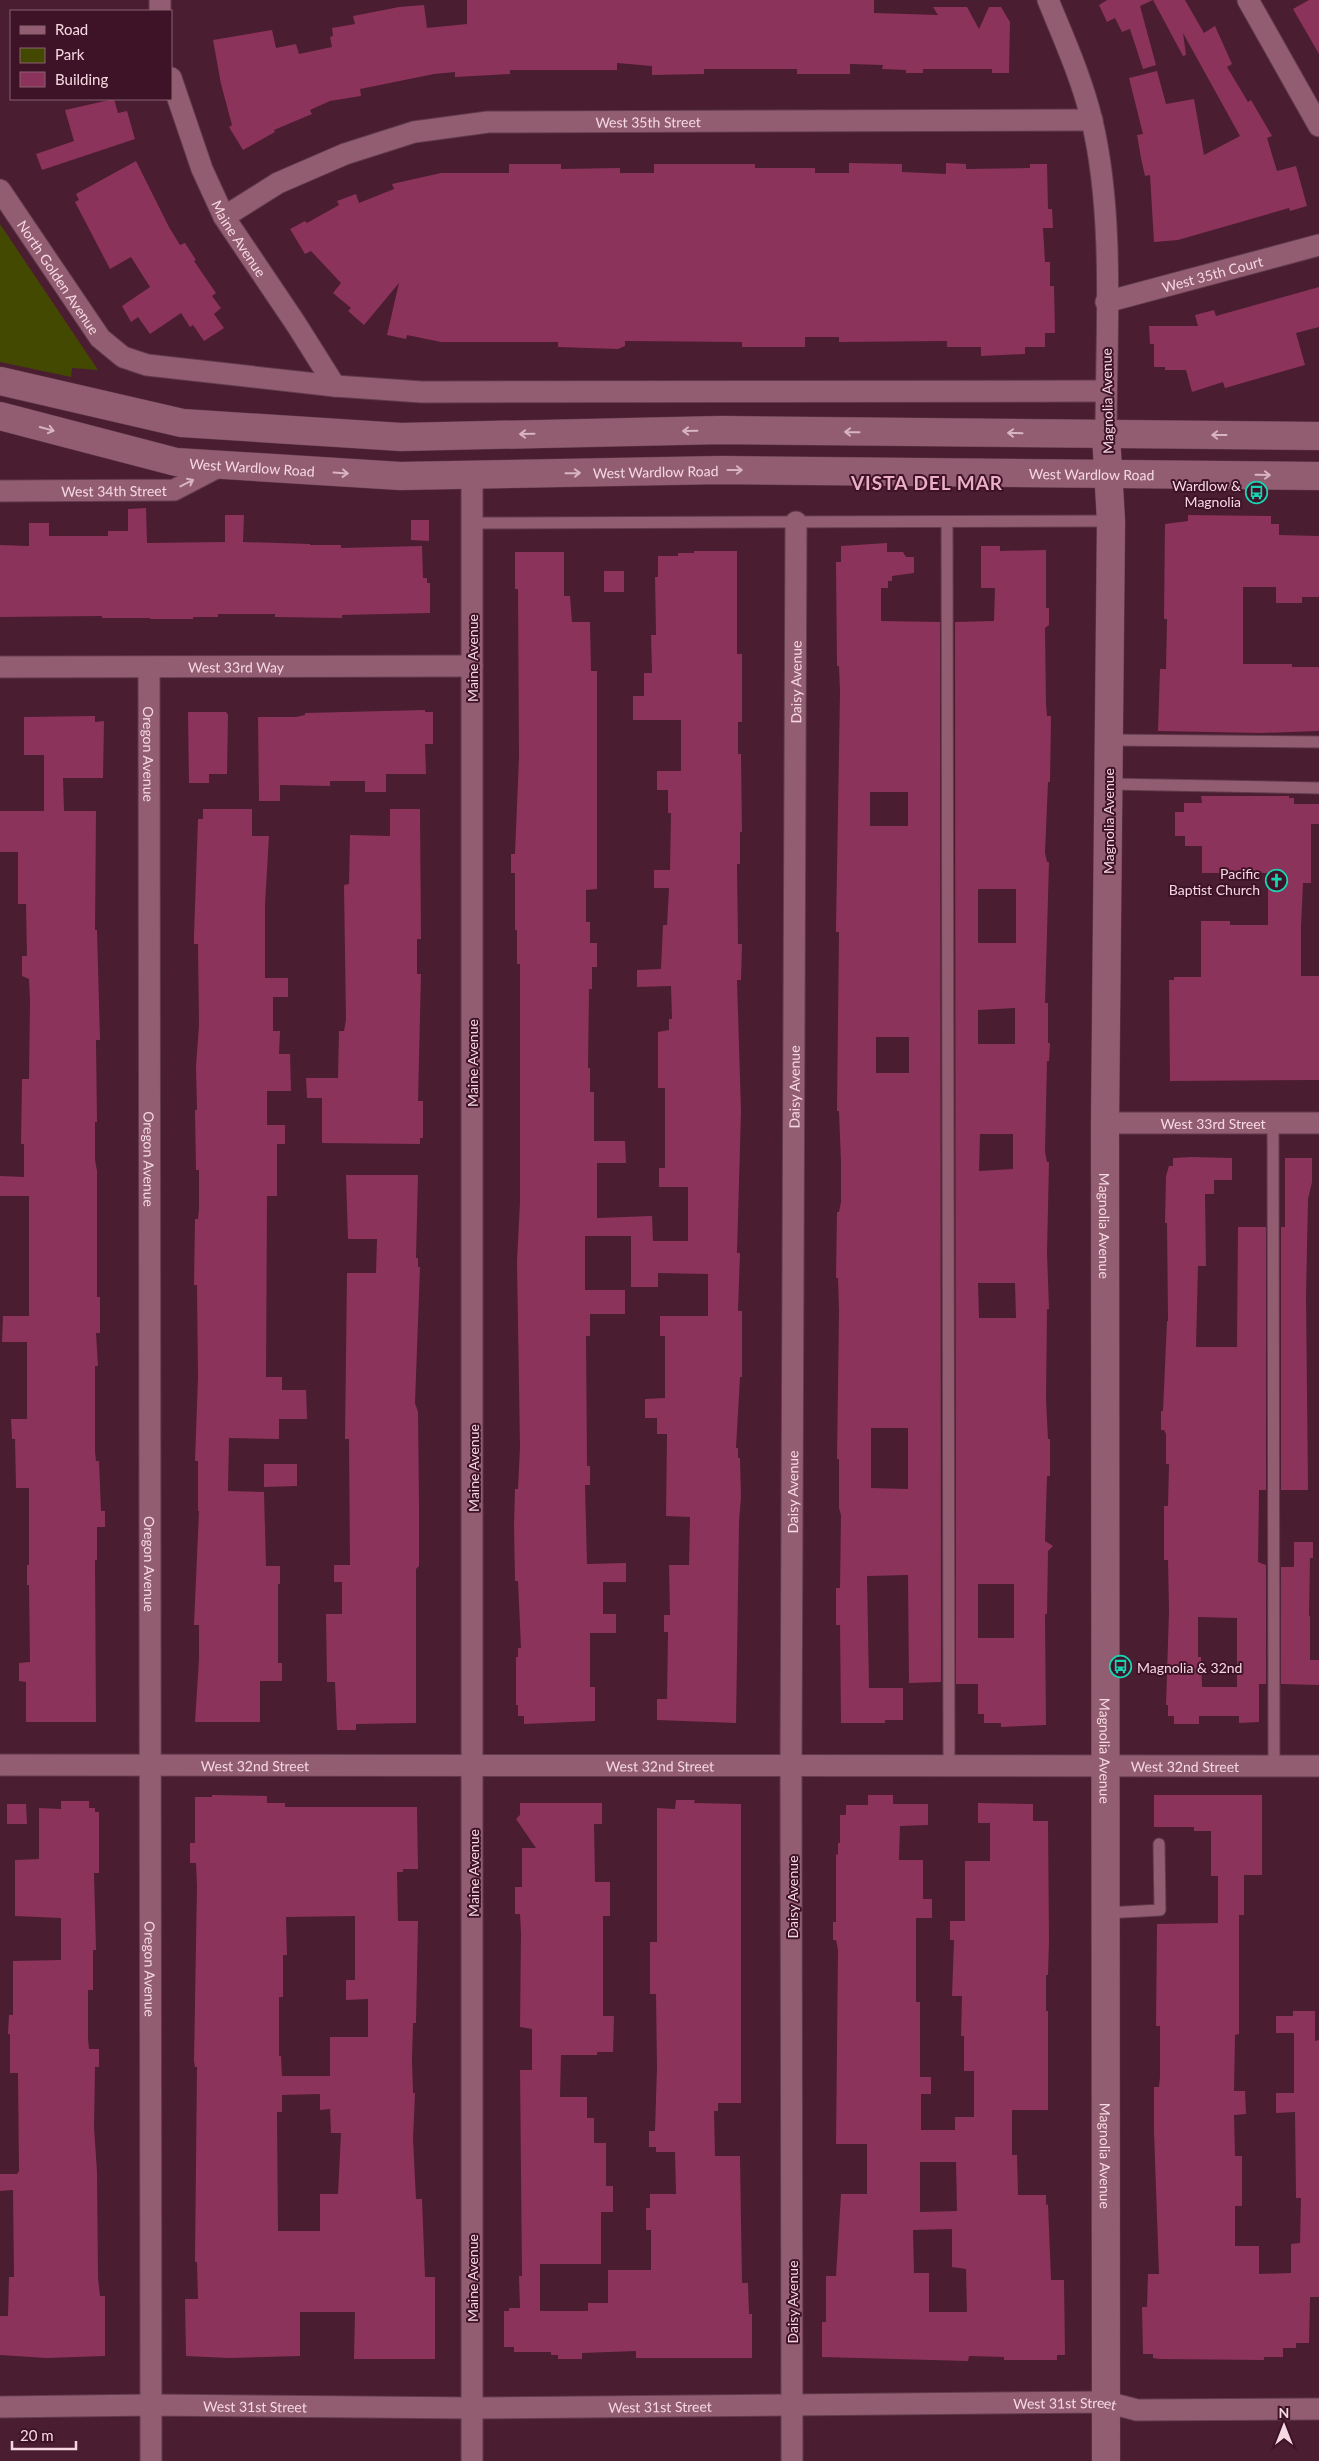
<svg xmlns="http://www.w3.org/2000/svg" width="1319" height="2461" font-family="Lato,sans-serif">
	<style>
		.green { fill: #434901 }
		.building { fill: #8c335b; fill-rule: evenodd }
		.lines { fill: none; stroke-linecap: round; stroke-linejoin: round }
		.lane-casing { stroke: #623b4d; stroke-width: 13 }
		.street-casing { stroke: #623b4d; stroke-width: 23 }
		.secondary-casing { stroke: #623b4d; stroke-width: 29 }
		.lane { stroke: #925d71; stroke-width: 11 }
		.street { stroke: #925d71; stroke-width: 21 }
		.secondary { stroke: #925d71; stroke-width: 28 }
		.oneway { stroke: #d8b3c0 }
		.labels { text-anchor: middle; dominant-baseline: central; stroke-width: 4; stroke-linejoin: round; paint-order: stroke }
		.street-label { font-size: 14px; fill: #f6d8e2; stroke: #3f1327 }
		.poi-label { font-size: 14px; fill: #f6d8e2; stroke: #3f1327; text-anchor: end }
		.district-label { font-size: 19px; font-weight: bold; letter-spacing: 1px; fill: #ebb0c6; stroke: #3f1327 }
	</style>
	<rect width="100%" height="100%" fill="#4a1d31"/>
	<path class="green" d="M0 224 98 370 72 368 71 377 0 362Z"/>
	<path class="building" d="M467 0H874V13L938 15 933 7H967L979 29 989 7H1001L1010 22 1009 73H992V69H923V73H906V70L882 69 883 65 850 64V74H797V69H704V74L652 75V66L617 63V70H510V74L455 77V72L434 74 360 89 361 96 330 101 310 110 312 114 274 130 275 132 243 150 229 127 232 125 221 84 213 40 272 30 276 48 296 44 299 54 332 47 330 37 333 36 332 28 355 24 353 16 399 7 424 5 427 28 467 24Z
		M1107 0H1185L1204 33 1215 26 1232 64 1227 67 1248 102 1251 100 1272 136 1267 138 1277 171 1296 166 1307 206 1290 211 1289 208 1178 240 1154 242 1150 175 1145 176 1141 158 1137 135 1143 134 1129 78 1157 71 1166 104 1194 99 1204 155 1240 136 1183 33 1186 55 1183 56 1153 0 1140 6 1156 65 1143 69 1130 29 1122 32 1115 18 1107 22 1099 5Z
		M1309 0H1319V54L1293 9Z
		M114 99 118 113 127 111 135 139 42 170 36 154 74 141 65 110Z
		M136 161 169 227 180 245 185 243 196 260 194 261 216 293 212 296 221 308 214 314 224 328 204 341 193 325 190 327 181 313 150 334 138 317 131 322 122 306 150 287 131 257 110 269 75 202 79 200 76 194Z
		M849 163 902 164V172L946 174V163L966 164V169L1030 168V164H1047L1048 209H1052L1053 228H1043L1045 262H1050V286H1054L1055 333H1045V347H1025V354L981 356V347H947V341L839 342V337H805V347H742V342L625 341V346L618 349 558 347V342H441L407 335 406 339 387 335 399 283 364 325 348 311 351 308 333 293 341 283 311 251 305 254 290 229 305 221 307 223 339 205 337 201 356 194 359 203 394 189 392 184 441 173H509V164H561V169L620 168V173H654V164H755V168H815V173H849Z
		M1319 287V327L1296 333 1305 365 1225 388 1223 382 1192 392 1186 370H1165V367H1154V344H1150L1149 326H1198L1195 315 1214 310 1216 316Z
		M146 508 147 543 225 542V515H244L243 542 310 544V545H341V548L422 546 423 578H427V583H430V613L342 615V618L275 617V614H218V617H193V619H150V618H102V616L0 617V545L29 546V523H49V536H108V531H128V509Z
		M1188 515 1271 516V524H1279V535L1319 536V597H1302V603H1276V587H1243V664H1292V667H1319V731L1261 733 1158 731 1160 669H1166L1167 619H1164L1165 524 1188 521Z
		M411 520H429V541L411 540Z
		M887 543V552H903L906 557H914V573L892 576V581H888V588H881V621L940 622 941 1682 909 1683 908 1575 867 1576 869 1688H903V1720H885V1723H841L840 1625H836V1588H840L841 1515 839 1508V1459H837L839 1311 838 1278H836L837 1212H839L841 1202V1162L839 1111H837L839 932H836V928L840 692 839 666H837L836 562H841V546ZM870 792H908V826H870ZM876 1037H909V1073H876ZM871 1428H908V1489L871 1488Z
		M981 546H1000V551L1046 550V608H1049V625L1045 628 1046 704 1047 716H1051L1050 782H1048L1045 853 1047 862H1049L1045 1003H1048V1043H1050L1049 1061H1047L1045 1152 1047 1162H1049L1047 1253 1049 1309H1047L1046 1399 1048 1439H1050V1476H1047L1045 1541 1053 1546 1048 1551 1047 1614H1045L1046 1725 1001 1727V1723H984V1714H978V1684H956L955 622 994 621 995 588H981ZM978 889H1016V943H978ZM1015 1008V1044H978V1010ZM980 1134H1013V1169L979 1171ZM978 1283H1015L1016 1318H979ZM978 1584H1014V1638H978Z
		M694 551H737V654H742V722H738V754H741L742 832H740V864H737L738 944H742L741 980H737L741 1111 737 1253H740L738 1311H742V1377H740L736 1448H738V1458H740L741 1497 739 1522 736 1723 657 1720V1699H667L668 1632H664V1615H670L669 1565H689L690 1517 666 1516 667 1434H657V1418H645V1399L665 1398V1336H660V1316H708V1274L658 1273V1287H631V1236H585V1290H625V1314H590V1336H586L587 1466H590V1485H585L587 1564 626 1563V1582H603V1614H616V1633H590V1687H595V1721L524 1724V1716H518V1705H516V1657H518V1648H521L518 1581H515L514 1525 515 1489H518L520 1447 517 1261 520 1202V964H517V930H515V873H511V854H515L519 757 518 589H515V552H564V596H570L572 622H590L591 671H597V889L586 890V922H590V943H597V967H592V989H589L588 1068H590V1092H594V1141H625L626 1163H597V1218L652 1216 653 1241H688V1187H659V1168H665V1088H658V1032L669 1030V1019H672L671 986 637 987V970L661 969 663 925H667L669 888H654V870H670L671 813H668V790H657V771H681V720H633V696H644V673H652L651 635H656L655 577H658V556H678V553H694Z
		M604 571H624V592H604Z
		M425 710V712H433V744H425L426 774H386V792H365V781H330V786L280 785V801H259L258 717H296L305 715V713Z
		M188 712H226L228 715 227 774H209V783H189Z
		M95 716V722L104 721 103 778H63L64 811H96L95 930H97L100 1040H96L97 1122H95V1160L97 1171V1297H100V1333H96L98 1366H95V1452L96 1461H99L101 1511H105V1527H97V1560H95L96 1722H26V1682L19 1681V1663L30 1662 29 1585H27V1565H29V1488H16L15 1439H12L11 1419H27V1342H2L3 1316H29V1196H0V1176L24 1177V1144H21L22 1079H29L30 1000 29 979 22 976V956H27L26 904H18V852H0V811H44V755H24V717Z
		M1201 796H1289V798H1294V804H1319V824H1311V883H1303L1301 927V976H1319V1080L1170 1081 1169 980H1174V977H1201V921H1230V925H1268V873H1202V846H1185V836H1175V812H1184V803H1202Z
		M203 809H252V836H269L265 904V978H288V997H273V1031H280L279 1054H290L291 1091H267V1125H285V1144H277V1196H267L266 1377H282V1390H306L307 1419H279V1439L229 1438 228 1491 264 1492 266 1566H280V1584H278V1663H282V1681H260V1722H195L199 1659V1625H194L199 1511H198V1461H195L198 1377 197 1285H194L195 1219H198L199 1209V1170H196L195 1110H197L196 1067 199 1025 198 944H194V935L198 819H203Z
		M390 809H420L421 939H417V974H421L418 1101H423V1138H420V1144L322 1143V1098H307L306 1078H338L339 1031H344L346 1020 344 885 349 884 350 835 390 836Z
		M1192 1157 1232 1158V1180H1214V1194H1205L1206 1266H1198L1196 1347H1237L1238 1227H1266V1490H1259L1258 1562 1266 1565V1684H1259V1722L1239 1723V1716H1199V1724H1174V1716H1168V1705H1166L1169 1611 1168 1560H1164V1506H1168L1169 1464H1166V1434L1164 1430H1161V1411H1163L1167 1321H1168L1167 1223H1165L1166 1176 1169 1166H1173V1158ZM1198 1617 1237 1618V1687H1202L1201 1657H1198Z
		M1285 1158H1312V1182L1308 1199 1306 1296 1308 1490H1281V1227H1285Z
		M346 1175H418L416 1258H418V1267H420L415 1403 418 1412 419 1504V1566L416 1569V1723L356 1724V1730H337L335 1682H327L326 1614H342V1582H334V1565H350L349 1439H345L347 1273H376L377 1239H348Z
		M264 1464H297V1486L264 1487Z
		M1294 1542H1313V1558H1310L1309 1616H1310V1660H1319V1685L1281 1684V1567H1294Z
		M212 1795 267 1796V1803H285V1807H417L418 1869H403V1872H397L398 1921H418L416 2023H413L412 2060 413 2093H415L413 2139 416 2199H422L425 2277H435V2359H354L355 2312H300V2356L229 2358 186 2356 185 2299H198L197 2262H195L197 2067H195L194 2061 197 1886 196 1863H190V1843H195V1797H212ZM355 1916V1980H346V2000L368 1999V2037H330V2076H282L281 2056H279V1997H283V1955H287L286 1917ZM320 2094V2110L330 2109 331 2133H341L338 2194H320V2231H278L277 2112H282V2095Z
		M868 1795H893V1804H928V1825L900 1826 899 1860H923V1899H932V1918H916V2002H920V2077H931V2094H921V2130H955V2117H974V2071H964V2036H961L962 1996H952L954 1940H950V1921H965V1861H990V1823H978V1803L1033 1804V1821H1048L1049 1940 1048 1975H1046V2011H1048V2110H1012V2155H1017L1018 2195H1046V2205L1048 2204 1051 2280H1064L1065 2355H1057V2360H1004V2357L969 2356 968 2361 822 2357V2322H826V2276H836L841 2194H867V2144H836L838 1950 836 1940H833V1922H836V1854L838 1855V1843H840V1815H846V1805H868ZM920 2162H956L957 2211 920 2212ZM952 2229V2267L966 2269 967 2312H929V2273H914L913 2230Z
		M1154 1795H1262V1875H1244V1915H1239V2034L1235 2035 1234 2091H1245L1246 2114 1234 2115 1235 2156H1242V2206H1235V2246H1259V2274L1291 2273V2244L1300 2243 1301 2198H1296L1295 2112 1276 2113V2093H1294V2033H1276V2016H1293V2011H1315V2041L1319 2040V2297H1310L1309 2343H1296V2348H1283V2357H1264V2360L1160 2359 1153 2358V2354H1143L1142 2307H1147L1148 2274H1159L1154 2131V2087H1159L1160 2077V2026H1156L1157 1924 1218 1923V1876H1211V1831H1194V1827H1154Z
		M676 1800H695L694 1803 741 1804V2103H718V2111H714L715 2156H740L742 2283H748L749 2314H752V2358H636V2351L582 2353V2359H558V2355H551V2352H514V2347H504V2311H509V2308H520L519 2276H522L520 2070H532V2029L520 2027 521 1933 520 1914H515V1887H522V1848H536L516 1819 520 1815V1803H602V1824H594L595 1882H610V1916H603V2016H614L613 2052H597V2055H561L560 2097H587V2118H594V2143H606V2186H613V2212H601V2264H540V2311H588V2303H608V2270H651V2230H646V2208H650V2194H676L675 2152H656V2147H649V2131H655L657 2067 656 1994H650V1942H657V1808L675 1809Z
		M61 1801H89V1808H95V1812H99V1873H94L96 1950H93V1990H88V2038L89 2049H99V2067H95L94 2127 97 2172 98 2278 100 2296H105V2356L46 2358 0 2355V2316H8L9 2277H14L13 2190 0 2191V2174H17L19 2171 18 2073H10V2034H8L9 2015H13V1961L61 1960V1918L15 1916V1860L39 1859V1808L61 1809Z
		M7 1804H26L27 1824H7Z"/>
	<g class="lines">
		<defs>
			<path id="lane" d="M947 522 949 1764
				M472 523 1111 521
				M1109 740 1319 742
				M1108 784 1319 788
				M1273 1123 1274 1766
				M1106 1913 1160 1910 1159 1844"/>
			<g id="street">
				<path d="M160 0V11"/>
				<path d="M1048 0C1064 39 1082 79 1092 121 1115 218 1106 335 1106 435"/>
				<path d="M1248 0 1319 126"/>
				<path id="s1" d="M171 78 202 169 224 217 296 324 335 386"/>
				<path id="s2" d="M0 190 100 338 123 357 147 365 335 386 422 392 1106 391"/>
				<path id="s3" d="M224 217 278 183 345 154 414 132 488 122 1092 120"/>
				<path id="s4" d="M1106 302 1319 245"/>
				<path d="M472 475V2461"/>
				<path id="s5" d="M0 491 174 490 222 465"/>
				<path id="s6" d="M0 667 472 666"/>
				<path id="s7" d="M149 668 151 2461"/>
				<path id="s8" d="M1105 1123H1319"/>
				<path id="s9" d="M0 1765 1319 1766"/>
				<path id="s10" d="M0 2407 151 2405 472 2408 1106 2402 1137 2410 1319 2409"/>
				<path id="s11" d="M792 2461 791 1764 796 522"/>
			</g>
			<g id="secondary">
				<path d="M0 381 182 423 401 437 721 430 1319 436"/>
				<path id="s12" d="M0 416 176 462 400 476 721 470 1319 476"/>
				<path id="s13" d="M1106 435 1111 521 1105 1123 1106 2461"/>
			</g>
		</defs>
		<use href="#lane" class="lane-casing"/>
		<use href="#street" class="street-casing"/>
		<use href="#secondary" class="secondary-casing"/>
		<use href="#lane" class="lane"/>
		<use href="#street" class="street"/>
		<use href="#secondary" class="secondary"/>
	</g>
	<defs><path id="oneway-shaft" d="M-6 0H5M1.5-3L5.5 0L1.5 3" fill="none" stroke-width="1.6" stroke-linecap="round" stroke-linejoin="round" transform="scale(1.25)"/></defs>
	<g class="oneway">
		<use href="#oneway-shaft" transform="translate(47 429) rotate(15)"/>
		<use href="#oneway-shaft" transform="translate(690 431) rotate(179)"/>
		<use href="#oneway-shaft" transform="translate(852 432) rotate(-179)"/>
		<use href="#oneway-shaft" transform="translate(1015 433) rotate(-179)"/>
		<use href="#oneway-shaft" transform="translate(527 434) rotate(179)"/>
		<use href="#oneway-shaft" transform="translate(1219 435) rotate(-180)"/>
		<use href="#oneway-shaft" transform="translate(735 470)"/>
		<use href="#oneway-shaft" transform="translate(341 473) rotate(4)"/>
		<use href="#oneway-shaft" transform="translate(573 473) rotate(-1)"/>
		<use href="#oneway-shaft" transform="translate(1263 475) rotate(1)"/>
		<use href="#oneway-shaft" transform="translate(187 483) rotate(-27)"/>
	</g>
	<defs>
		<symbol id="bus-ring" viewBox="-11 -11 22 22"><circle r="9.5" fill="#3f1327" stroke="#18d5b2" stroke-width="1.5"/><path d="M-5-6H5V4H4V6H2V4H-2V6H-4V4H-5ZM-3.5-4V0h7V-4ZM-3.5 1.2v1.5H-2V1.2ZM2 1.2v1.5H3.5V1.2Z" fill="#18d5b2"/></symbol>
		<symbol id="church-ring" viewBox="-11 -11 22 22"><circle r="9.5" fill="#3f1327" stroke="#18d5b2" stroke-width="1.5"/><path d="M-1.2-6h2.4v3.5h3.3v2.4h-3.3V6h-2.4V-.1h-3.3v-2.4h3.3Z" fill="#18d5b2"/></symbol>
	</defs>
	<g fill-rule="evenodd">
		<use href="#bus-ring" x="1244" y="480" width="25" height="25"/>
		<use href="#church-ring" x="1264" y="868" width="25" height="25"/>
		<use href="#bus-ring" x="1108" y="1654" width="25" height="25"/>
	</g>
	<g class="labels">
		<g class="street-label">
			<text stroke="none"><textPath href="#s3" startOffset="444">West 35th Street</textPath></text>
			<text stroke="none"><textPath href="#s1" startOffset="175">Maine Avenue</textPath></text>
			<text stroke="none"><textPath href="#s4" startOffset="110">West 35th Court</textPath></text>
			<text stroke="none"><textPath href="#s2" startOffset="105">North Golden Avenue</textPath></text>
			<text transform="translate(1107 401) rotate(-91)">Magnolia Avenue</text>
			<text stroke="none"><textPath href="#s12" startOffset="258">West Wardlow Road</textPath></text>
			<text stroke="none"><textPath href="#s12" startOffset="662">West Wardlow Road</textPath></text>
			<text stroke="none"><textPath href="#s12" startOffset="1098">West Wardlow Road</textPath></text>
			<text stroke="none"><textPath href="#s5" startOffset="114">West 34th Street</textPath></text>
			<text transform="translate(472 658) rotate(-90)">Maine Avenue</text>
			<text stroke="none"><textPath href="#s6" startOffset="236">West 33rd Way</textPath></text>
			<text stroke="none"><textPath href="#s11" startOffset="1779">Daisy Avenue</textPath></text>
			<text stroke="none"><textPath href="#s7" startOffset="86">Oregon Avenue</textPath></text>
			<text transform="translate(1108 821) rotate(-90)">Magnolia Avenue</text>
			<text transform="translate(472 1063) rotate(-90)">Maine Avenue</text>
			<text stroke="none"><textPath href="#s11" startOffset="1374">Daisy Avenue</textPath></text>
			<text stroke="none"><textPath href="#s8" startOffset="108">West 33rd Street</textPath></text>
			<text stroke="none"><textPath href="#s7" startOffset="491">Oregon Avenue</textPath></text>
			<text stroke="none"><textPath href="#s13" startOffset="791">Magnolia Avenue</textPath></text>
			<text transform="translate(473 1468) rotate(-90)">Maine Avenue</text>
			<text stroke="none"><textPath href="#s11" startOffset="969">Daisy Avenue</textPath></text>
			<text stroke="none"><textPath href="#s7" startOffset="896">Oregon Avenue</textPath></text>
			<text stroke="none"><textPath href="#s13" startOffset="1316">Magnolia Avenue</textPath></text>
			<text stroke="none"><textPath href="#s9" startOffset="255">West 32nd Street</textPath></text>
			<text stroke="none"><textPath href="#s9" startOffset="660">West 32nd Street</textPath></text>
			<text stroke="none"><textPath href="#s9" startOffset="1185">West 32nd Street</textPath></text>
			<text transform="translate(473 1873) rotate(-90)">Maine Avenue</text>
			<text transform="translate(792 1897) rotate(-90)">Daisy Avenue</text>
			<text stroke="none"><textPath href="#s7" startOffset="1301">Oregon Avenue</textPath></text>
			<text stroke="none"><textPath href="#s13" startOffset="1721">Magnolia Avenue</textPath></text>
			<text transform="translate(472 2278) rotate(-90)">Maine Avenue</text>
			<text transform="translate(792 2302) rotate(-90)">Daisy Avenue</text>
			<text stroke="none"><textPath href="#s10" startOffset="660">West 31st Street</textPath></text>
			<text stroke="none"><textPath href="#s10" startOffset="1065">West 31st Street</textPath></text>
			<text stroke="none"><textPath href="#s10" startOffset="255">West 31st Street</textPath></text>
		</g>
		<g class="poi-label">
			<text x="1241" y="485">Wardlow &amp;<tspan x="1241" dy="16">Magnolia</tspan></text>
			<text x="1260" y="873">Pacific<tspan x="1260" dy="16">Baptist Church</tspan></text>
			<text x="1137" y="1667" text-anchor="start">Magnolia &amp; 32nd</text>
		</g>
		<g class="district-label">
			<text x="927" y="482">VISTA DEL MAR</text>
		</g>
	</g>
	<rect x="10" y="10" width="162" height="90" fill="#3f1327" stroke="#886272"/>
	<rect x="20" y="26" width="25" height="8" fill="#925d71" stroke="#886272"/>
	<text x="55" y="35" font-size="15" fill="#f6d8e2">Road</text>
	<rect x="20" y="48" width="25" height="15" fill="#434901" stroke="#886272"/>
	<text x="55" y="60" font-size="15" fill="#f6d8e2">Park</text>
	<rect x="20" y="72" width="25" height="15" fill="#8c335b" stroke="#886272"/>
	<text x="55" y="85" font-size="15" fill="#f6d8e2">Building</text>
	<g transform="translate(1284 2426)" stroke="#3f1327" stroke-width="4" paint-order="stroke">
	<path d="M0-4L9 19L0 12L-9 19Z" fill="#f6d8e2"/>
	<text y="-8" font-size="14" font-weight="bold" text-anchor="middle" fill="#f6d8e2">N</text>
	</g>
	<path d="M12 2441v8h64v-8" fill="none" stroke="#f6d8e2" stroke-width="2.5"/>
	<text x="20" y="2441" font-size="15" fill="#f6d8e2" stroke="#3f1327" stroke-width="4" paint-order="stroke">20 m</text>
</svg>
